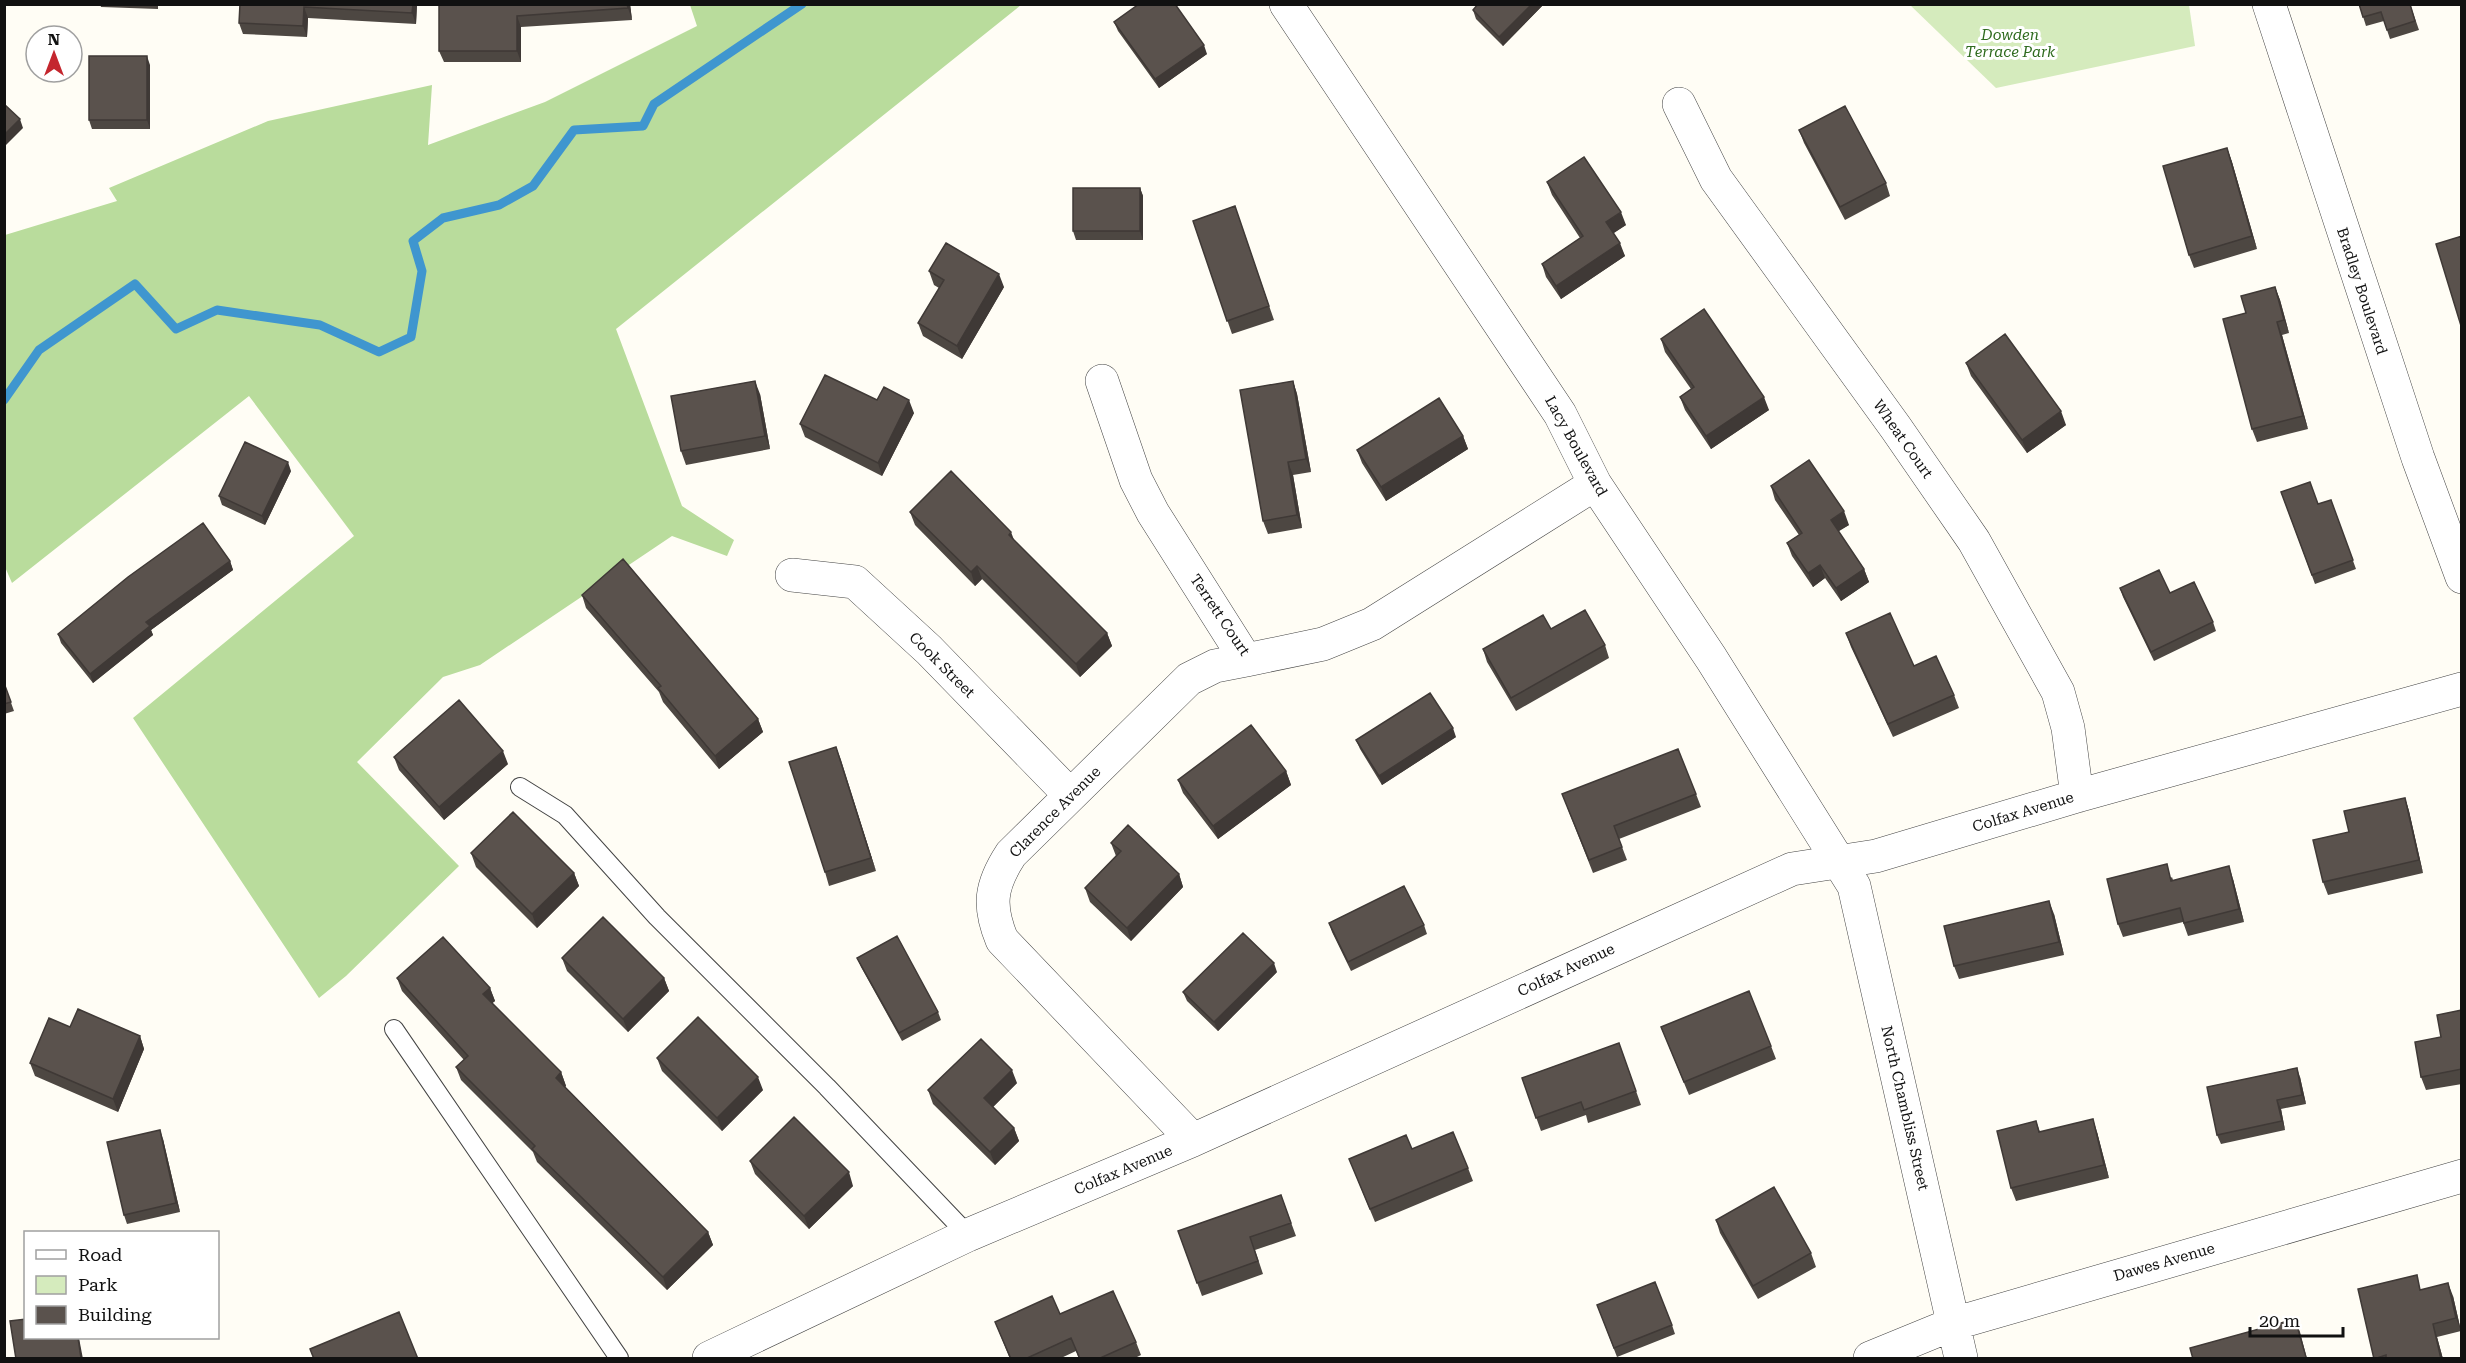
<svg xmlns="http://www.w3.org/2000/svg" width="2466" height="1363" font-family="'Roboto Serif',serif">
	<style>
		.green { fill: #d5ebbd }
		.forest { fill: #b9dc9c }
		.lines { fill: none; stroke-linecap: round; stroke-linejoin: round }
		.stream { stroke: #3f96cf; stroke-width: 9 }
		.service-casing { stroke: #444; stroke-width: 20 }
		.minor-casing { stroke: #444; stroke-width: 34 }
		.service { stroke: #fff; stroke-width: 18 }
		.minor { stroke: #fff; stroke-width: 33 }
		.wall { fill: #4d4742 }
		.shaded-wall { fill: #3f3936 }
		.building { fill: #5a524d; stroke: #3f3936; stroke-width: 1.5 }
		.labels { text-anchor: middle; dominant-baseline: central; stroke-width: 6; stroke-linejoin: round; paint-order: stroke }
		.park-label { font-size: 15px; font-style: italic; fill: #2f6b1f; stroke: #fff }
		.street-label { font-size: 15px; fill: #111; stroke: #fff }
	</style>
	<rect width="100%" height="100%" fill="#fffdf5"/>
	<path class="green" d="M1910 5H2189L2195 46 1996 88Z"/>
	<path class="forest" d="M690 5H1021L616 329 682 506 734 540 727 556 672 536 480 665 443 677 357 762 459 866 346 976 319 998 133 718 354 536 249 396 12 583 5 567V235L117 201 109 188 268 121 432 85 428 145 545 102 697 26Z"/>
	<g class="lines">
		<path class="stream" d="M4 400 39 350 135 284 176 329 217 310 320 325 379 352 411 337 422 271 413 241 443 218 499 205 533 186 574 130 643 126 654 104 802 4"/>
		<defs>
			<path id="service" d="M520 787 565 815 657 917 827 1087 968 1235
				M394 1029 619 1358"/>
			<path id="minor" d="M1286 4 1560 414 1595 484 1711 658 1854 886 1961 1358
				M2269 4 2418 458 2462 577
				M1679 104 1716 179 1896 428 1974 541 2058 692 2068 728 2077 796
				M1102 381 1136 480 1153 513 1246 660 1323 644 1372 624 1595 484
				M792 575 855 582 929 650 1070 795
				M1193 1140 1002 940C988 906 990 886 1011 854L1189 679 1215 666 1246 660
				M709 1358 968 1235 1193 1140 1792 869 1876 856 2077 796 2462 689
				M1870 1358 1953 1324 2462 1176"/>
		</defs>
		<use href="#service" class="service-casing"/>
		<use href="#minor" class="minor-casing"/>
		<use href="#service" class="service"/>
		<use href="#minor" class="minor"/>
	</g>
	<path class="wall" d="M100 4H158V9L101 7Z
		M240 4H417L416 24 308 18 307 37 243 34 239 23Z
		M439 4H630L632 20 521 27V62H444L439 51Z
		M1544 4 1503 46 1476 19 1473 10Z
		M2359 4H2410L2419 30 2390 39 2384 21 2366 26Z
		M1114 22 1207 54 1159 88 1118 31Z
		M150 65V129H92L89 120Z
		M1799 130 1886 183 1890 196 1845 220 1804 143Z
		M2227 148 2232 162 2257 249 2194 268 2189 255Z
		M1547 182 1626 225 1613 233 1625 256 1561 299 1546 277 1542 264 1580 238 1552 195Z
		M1140 188 1143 196V240H1076L1073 231Z
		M1235 206 1274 320 1232 334 1193 221Z
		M929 271 1004 287 962 359 923 336 918 323 939 288 934 285Z
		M2275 287 2280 300 2289 333 2282 335 2308 429 2257 442 2252 429 2246 313Z
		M1661 339 1769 410 1711 449 1685 410 1680 397 1691 389 1665 352Z
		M1966 363 2066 425 2027 453 1971 376Z
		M1293 381 1297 394 1311 472 1293 475 1302 528 1268 534 1263 521Z
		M760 394 770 449 686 465 681 451Z
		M877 400 914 413 882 476 805 437 800 424Z
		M1463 436 1468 449 1386 501 1362 463 1357 450Z
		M291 471 265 525 222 505 219 496Z
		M1771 486 1849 525 1838 531 1864 569 1869 582 1841 601 1825 578 1813 587 1792 556 1787 543 1799 535 1775 500Z
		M2281 492 2318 504 2331 500 2356 569 2315 584Z
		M910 512 1015 541 1107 633 1112 646 1080 677 982 579 975 586 915 525Z
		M230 561 233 570 151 630 153 635 93 683 61 643 58 634Z
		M2120 588 2170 593 2213 622 2216 631 2154 661 2123 597Z
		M582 595 758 719 763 732 719 769 663 702 659 692 586 608Z
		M1551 629 1605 645 1609 658 1516 711 1487 662 1483 649Z
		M1846 633 1914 666 1954 695 1959 708 1893 737 1851 647Z
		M4 683 14 711 4 714Z
		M1456 737 1382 785 1360 749 1356 740Z
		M836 747 876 871 829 886 825 872Z
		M394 757 508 764 444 820 399 770Z
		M1286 771 1291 785 1218 839 1183 793 1178 780Z
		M1696 794 1701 807 1619 839 1627 860 1593 873 1567 807Z
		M2405 798 2409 811 2423 873 2328 895 2323 882Z
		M1111 843 1179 874 1183 887 1131 941 1090 902 1085 888 1116 856Z
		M471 853 574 873 579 886 537 928 476 867Z
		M2172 877 2173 880 2233 879 2244 922 2188 936 2183 922 2123 937 2118 924Z
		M2054 914 2064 955 1959 979 1954 966Z
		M1329 923 1424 925 1427 934 1351 971 1332 932Z
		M562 958 664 978 669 991 628 1032 567 971Z
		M857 958 938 1012 941 1020 902 1041 861 967Z
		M1277 972 1218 1031 1187 1001 1183 992Z
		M397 978 490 988 495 1001 492 1003 561 1072 566 1086 565 1087 708 1232 713 1245 667 1290 537 1162 533 1152 461 1080 456 1067 464 1060 402 991Z
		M2462 1010V1084L2426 1090 2421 1077 2441 1037Z
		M1661 1027 1771 1046 1776 1059 1689 1095Z
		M140 1036 144 1049 118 1112 35 1076 30 1063Z
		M1619 1043 1641 1105 1588 1123 1586 1115 1541 1131 1522 1078Z
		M657 1058 763 1090 722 1131 662 1071Z
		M2300 1077 2306 1104 2281 1109 2285 1130 2221 1144 2217 1135Z
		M1017 1083 993 1107 1014 1128 1019 1141 995 1165 933 1104 928 1090Z
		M2036 1121 2040 1132H2097L2109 1178 2016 1201 2011 1188Z
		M163 1139 180 1212 127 1224 124 1215Z
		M1412 1149 1468 1168 1473 1181 1375 1222 1349 1159Z
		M750 1161 853 1186 809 1229 755 1174Z
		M1281 1195 1296 1236 1255 1250 1263 1274 1202 1296 1178 1231Z
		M1716 1220 1811 1253 1816 1267 1758 1299 1720 1233Z
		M2422 1289 2453 1296 2461 1331 2437 1337 2443 1359H2374Z
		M1597 1305 1672 1325 1675 1334 1617 1357Z
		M1060 1314 1136 1342 1141 1355 1133 1359H1079L1076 1351 1059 1359H1010L995 1322Z"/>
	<path class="shaded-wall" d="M413 4H417L416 24 412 13Z
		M627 4H630L632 20 628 8Z
		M1532 4H1544L1503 46 1499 37Z
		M304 7 308 18 307 37 303 26Z
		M517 16 521 27V62L517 51Z
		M1204 45 1207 54 1159 88 1155 79Z
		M147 56 150 65V129L147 120Z
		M20 119 23 128 4 147V135Z
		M2227 148 2232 162 2257 249 2252 236Z
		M1140 188 1143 196V240L1140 231Z
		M1621 212 1626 225 1611 235 1606 222Z
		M1620 243 1625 256 1561 299 1556 286Z
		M999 274 1004 287 962 359 957 346Z
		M2275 287 2280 300 2289 333 2284 320Z
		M2277 322 2282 335 2308 429 2303 416Z
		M755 381 760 394 770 449 765 436Z
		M1293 381 1297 394 1311 472 1306 459Z
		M1764 397 1769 410 1711 449 1706 436Z
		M909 400 914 413 882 476 878 463Z
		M2061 411 2066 425 2027 453 2022 440Z
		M1463 436 1468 449 1386 501 1381 487Z
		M288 462 291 471 265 525 262 516Z
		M1288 462 1293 475 1302 528 1297 515Z
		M1844 511 1849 525 1836 533 1831 520Z
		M1011 532 1016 545 1009 535Z
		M230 561 233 570 151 630 153 635 93 683 90 674 146 622Z
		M1820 565 1825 578 1813 587 1808 573Z
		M977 566 982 579 975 586 971 572Z
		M1864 569 1869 582 1841 601 1836 588Z
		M1107 633 1112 646 1080 677 1076 664Z
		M758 719 763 732 719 769 715 756Z
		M1453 728 1456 737 1382 785 1379 776Z
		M836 747 841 760 876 871 871 858Z
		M503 751 508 764 444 820 439 807Z
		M1286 771 1291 785 1218 839 1213 826Z
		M2405 798 2409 811 2423 873 2419 860Z
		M2229 866 2233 879 2244 922 2239 909Z
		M574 873 579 886 537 928 532 914Z
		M1179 874 1183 887 1131 941 1127 928Z
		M2049 901 2054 914 2064 955 2059 942Z
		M1274 963 1277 972 1218 1031 1214 1022Z
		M664 978 669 991 628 1032 623 1019Z
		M490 988 495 1001 488 1007 483 994Z
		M140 1036 144 1049 118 1112 113 1099Z
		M2297 1068 2300 1077 2306 1104 2302 1095Z
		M1012 1070 1017 1083 989 1111 984 1098Z
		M561 1072 566 1086 560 1091 556 1078Z
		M758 1077 763 1090 722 1131 717 1118Z
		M2277 1100 2281 1109 2285 1130 2282 1121Z
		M2093 1119 2097 1132 2109 1178 2104 1165Z
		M1014 1128 1019 1141 995 1165 990 1152Z
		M160 1130 163 1139 180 1212 176 1203Z
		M849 1172 853 1186 809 1229 804 1216Z
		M708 1232 713 1245 667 1290 663 1277Z
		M2448 1283 2453 1296 2461 1331 2456 1318Z
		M2295 1319 2300 1332 2307 1359 2306 1357Z
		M2433 1324 2437 1337 2443 1359H2441Z
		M78 1338H79L83 1359H81Z"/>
	<path class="building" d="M240 4H413L412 13 304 7 303 26 239 23Z
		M439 4H627L628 8 517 16V51H439Z
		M1139 4H1175L1204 45 1155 79 1114 22Z
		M1478 4H1532L1499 37 1473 10Z
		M2359 4H2410L2415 21 2387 30 2381 12 2363 17Z
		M89 56H147V120H89Z
		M4 104 20 119 4 135Z
		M1845 106 1886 183 1840 207 1799 130Z
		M2227 148 2252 236 2189 255 2163 166Z
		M1584 157 1621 212 1606 222 1620 243 1556 286 1542 264 1583 236 1547 182Z
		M1073 188H1140V231H1073Z
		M1235 206 1269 306 1227 321 1193 221Z
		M2462 236V329L2436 244Z
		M946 243 999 274 957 346 918 323 944 280 929 271Z
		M2275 287 2284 320 2277 322 2303 416 2252 429 2223 319 2246 313 2241 296Z
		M1704 309 1764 397 1706 436 1680 397 1694 387 1661 339Z
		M2005 334 2061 411 2022 440 1966 363Z
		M825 375 877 400 884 387 909 400 878 463 800 424Z
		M755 381 765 436 681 451 671 396Z
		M1293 381 1306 459 1288 462 1297 515 1263 521 1240 390Z
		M1439 398 1463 436 1381 487 1357 450Z
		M245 442 288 462 262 516 219 496Z
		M1809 460 1844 511 1831 520 1864 569 1836 588 1820 565 1808 573 1787 543 1802 533 1771 486Z
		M951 471 1011 532 1009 535 1107 633 1076 664 977 566 971 572 910 512Z
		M2310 482 2318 504 2331 500 2353 560 2312 575 2281 492Z
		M203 523 230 561 146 622 150 626 90 674 58 634 128 577Z
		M623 559 758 719 715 756 658 688 661 686 582 595Z
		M2159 570 2170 593 2194 582 2213 622 2151 652 2120 588Z
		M1585 610 1605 645 1511 698 1483 649 1543 615 1551 629Z
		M1890 613 1914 666 1936 656 1954 695 1888 724 1846 633Z
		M4 683 11 702 4 704Z
		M1430 693 1453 728 1379 776 1356 740Z
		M459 700 503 751 439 807 394 757Z
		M1251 725 1286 771 1213 826 1178 780Z
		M836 747 871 858 825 872 789 762Z
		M1678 749 1696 794 1614 826 1622 847 1589 860 1562 794Z
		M2405 798 2419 860 2323 882 2313 840 2349 832 2344 811Z
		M513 812 574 873 532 914 471 853Z
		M1128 825 1179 874 1127 928 1085 888 1121 851 1111 843Z
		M2167 864 2171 881 2229 866 2239 909 2184 923 2180 908 2118 924 2107 879Z
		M1404 886 1424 925 1348 962 1329 923Z
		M2049 901 2059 942 1954 966 1944 926Z
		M603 917 664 978 623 1019 562 958Z
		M1243 933 1274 963 1214 1022 1183 992Z
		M897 936 938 1012 899 1033 857 958Z
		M443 937 490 988 483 994 561 1072 556 1078 708 1232 663 1277 532 1149 535 1146 456 1067 468 1056 397 978Z
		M1749 991 1771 1046 1684 1082 1661 1027Z
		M78 1009 140 1036 113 1099 30 1063 49 1018 70 1027Z
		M2462 1010V1069L2421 1077 2415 1042 2441 1037 2437 1015Z
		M698 1017 758 1077 717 1118 657 1058Z
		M981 1039 1012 1070 984 1098 1014 1128 990 1152 928 1090Z
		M1619 1043 1636 1091 1584 1110 1581 1102 1536 1118 1522 1078Z
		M2297 1068 2302 1095 2277 1100 2282 1121 2217 1135 2207 1087Z
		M794 1117 849 1172 804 1216 750 1161Z
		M2093 1119 2104 1165 2011 1188 1997 1131 2036 1121 2039 1132Z
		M160 1130 176 1203 124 1215 107 1142Z
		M1453 1132 1468 1168 1370 1209 1349 1159 1406 1135 1412 1149Z
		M1774 1187 1811 1253 1753 1286 1716 1220Z
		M1281 1195 1291 1223 1250 1237 1258 1261 1197 1283 1178 1231Z
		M2417 1275 2420 1290 2448 1283 2456 1318 2433 1324 2441 1359H2386V1355L2374 1359 2358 1289Z
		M1655 1282 1672 1325 1614 1348 1597 1305Z
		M1113 1291 1136 1342 1098 1359H1080L1071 1338 1025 1359H1011L995 1322 1052 1296 1060 1314Z
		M399 1312 418 1359H314L310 1349Z
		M26 1319V1338H78L81 1358 16 1359 10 1321Z
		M2295 1319 2306 1357 2302 1359H2193L2190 1348Z"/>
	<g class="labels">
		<g class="park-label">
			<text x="2010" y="35">Dowden<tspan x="2010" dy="17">Terrace Park</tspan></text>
		</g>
		<g class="street-label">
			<text transform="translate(2362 291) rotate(72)">Bradley Boulevard</text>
			<text transform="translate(1903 439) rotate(55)">Wheat Court</text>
			<text transform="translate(1576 446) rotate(61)">Lacy Boulevard</text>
			<text transform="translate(1220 615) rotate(56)">Terrett Court</text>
			<text transform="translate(942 665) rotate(45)">Cook Street</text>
			<text transform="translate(1055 812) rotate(-45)">Clarence Avenue</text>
			<text transform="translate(2023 812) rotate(-17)">Colfax Avenue</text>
			<text transform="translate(1566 970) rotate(-25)">Colfax Avenue</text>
			<text transform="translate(1905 1108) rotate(77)">North Chambliss Street</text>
			<text transform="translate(1123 1170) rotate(-23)">Colfax Avenue</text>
			<text transform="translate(2164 1262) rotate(-16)">Dawes Avenue</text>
		</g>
	</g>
	<rect width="2466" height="1363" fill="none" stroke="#111111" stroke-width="12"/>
	<rect x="24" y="1231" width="195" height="108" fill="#ffffff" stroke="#a0a0a0" stroke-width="1.5"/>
	<rect x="36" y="1250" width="30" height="9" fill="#ffffff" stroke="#a0a0a0" stroke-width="1.5"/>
	<text x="78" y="1261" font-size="18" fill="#111111">Road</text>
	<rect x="36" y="1276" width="30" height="18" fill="#d5ebbd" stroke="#a0a0a0" stroke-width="1.5"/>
	<text x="78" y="1291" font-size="18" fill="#111111">Park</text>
	<rect x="36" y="1306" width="30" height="18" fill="#5a524d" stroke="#a0a0a0" stroke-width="1.5"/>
	<text x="78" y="1321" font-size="18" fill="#111111">Building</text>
	<g transform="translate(54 54)"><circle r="28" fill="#ffffff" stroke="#a0a0a0" stroke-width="1.5"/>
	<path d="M0-4.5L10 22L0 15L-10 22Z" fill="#c4262e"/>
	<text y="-9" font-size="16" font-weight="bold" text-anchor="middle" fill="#111111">N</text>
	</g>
	<path d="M2250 1327v9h93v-9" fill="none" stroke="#111111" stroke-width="3"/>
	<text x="2259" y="1327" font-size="18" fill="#111111" stroke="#ffffff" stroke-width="4.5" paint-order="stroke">20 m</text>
</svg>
